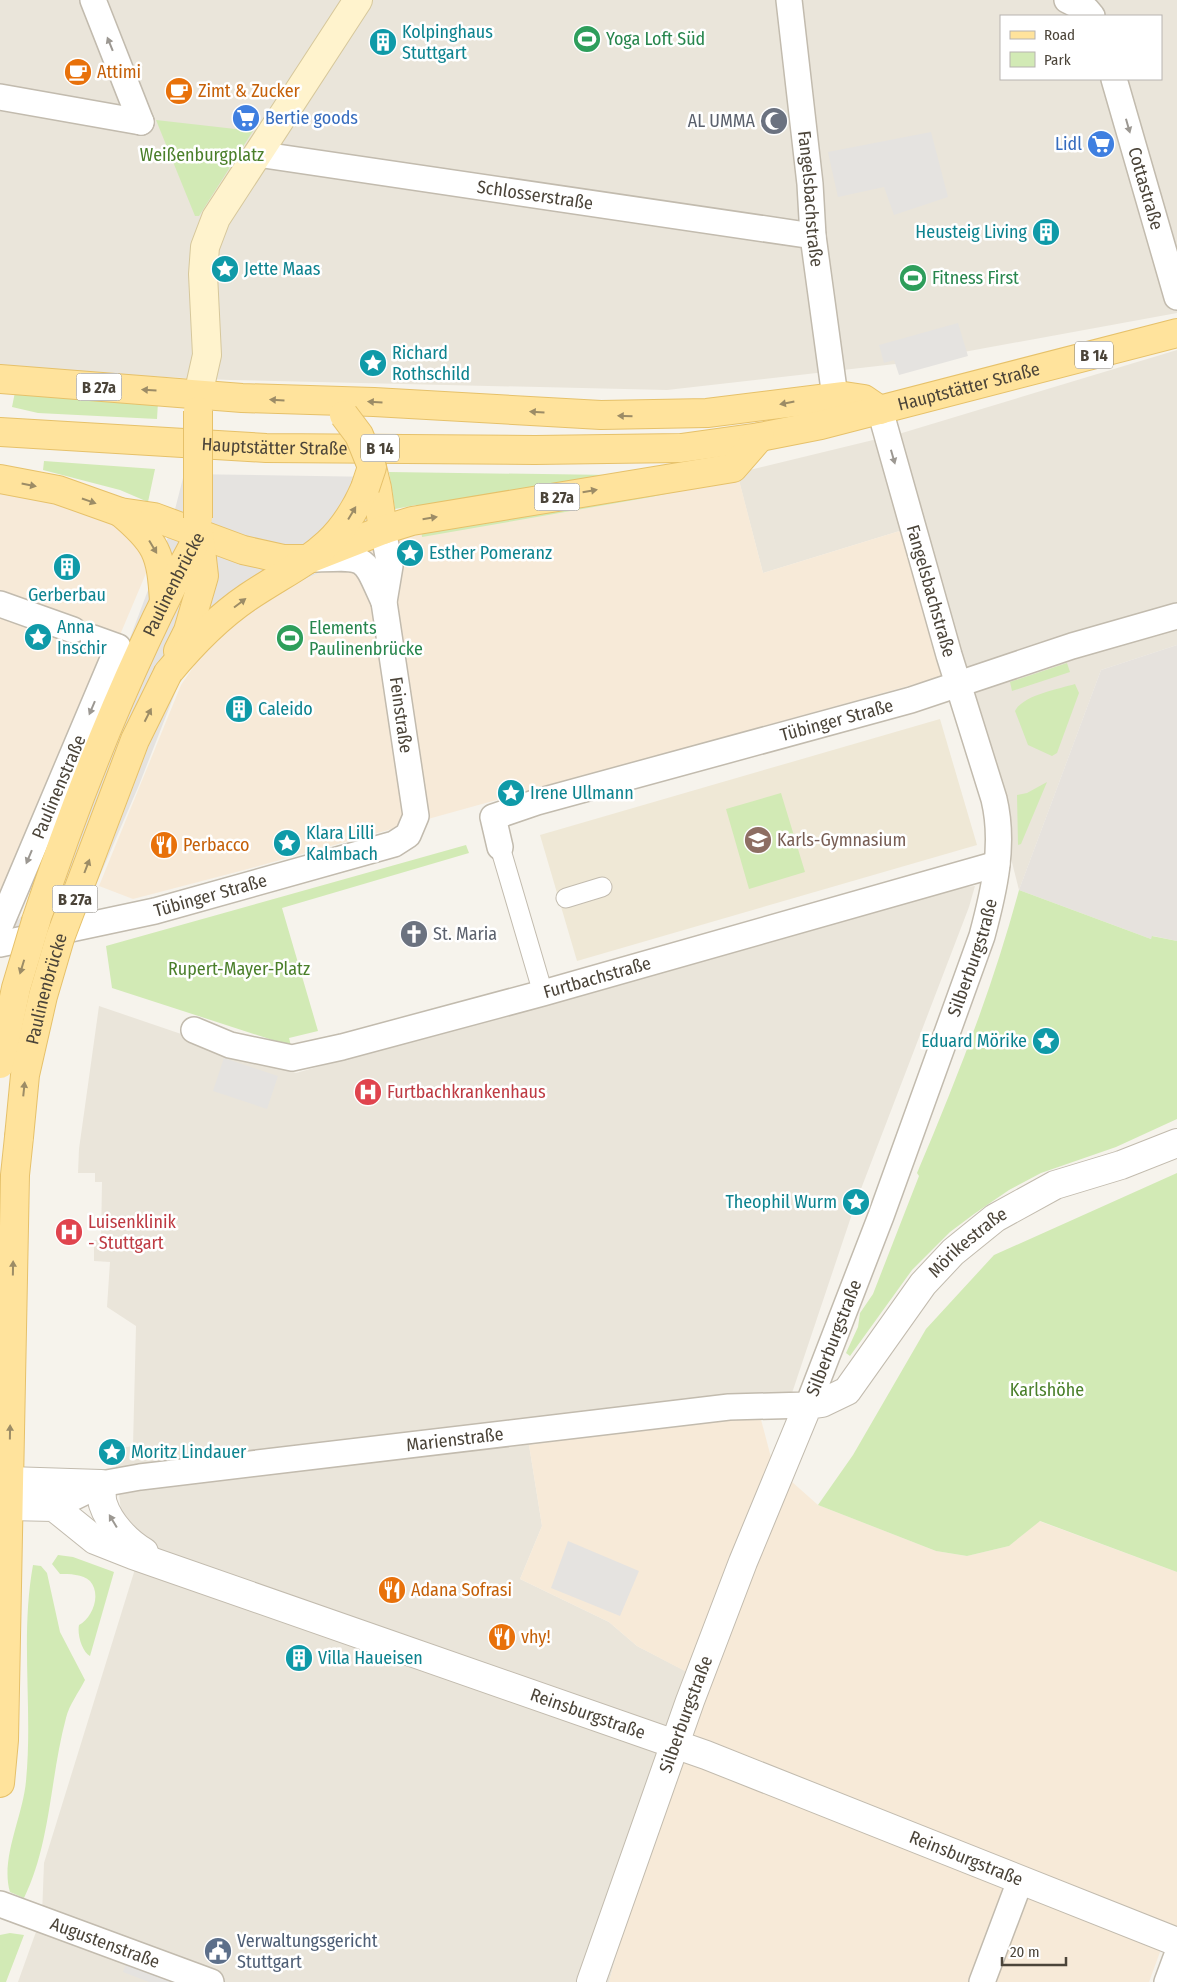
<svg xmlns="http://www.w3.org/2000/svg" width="1177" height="1982" font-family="'Fira Sans Condensed',sans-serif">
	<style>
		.residential { fill: #eae5da; fill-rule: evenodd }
		.commercial { fill: #f7ead8 }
		.industrial { fill: #e6e2dd }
		.education { fill: #efe8d6 }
		.green { fill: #d2eab5 }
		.parking { fill: #e5e3e0 }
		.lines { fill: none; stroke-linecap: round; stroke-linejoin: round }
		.pedestrian-casing { stroke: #c2bbae; stroke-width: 21 }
		.minor-casing { stroke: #c2bbae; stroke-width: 28 }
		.tertiary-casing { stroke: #c2bbae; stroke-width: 30 }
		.secondary-casing { stroke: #d6c79b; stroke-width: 30 }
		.primary-casing { stroke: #e6c16a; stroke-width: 30 }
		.pedestrian { stroke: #fff; stroke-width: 19 }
		.minor { stroke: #fff; stroke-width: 25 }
		.tertiary { stroke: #fff; stroke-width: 28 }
		.secondary { stroke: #fff3cd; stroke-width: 28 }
		.primary { stroke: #ffe39c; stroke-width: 28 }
		.primary-bridge-casing { stroke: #e6c16a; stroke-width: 30; stroke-linecap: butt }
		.primary-bridge { stroke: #ffe39c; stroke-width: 28 }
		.oneway { fill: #9c9892 }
		.oneway2 { fill: #9c8c66 }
		.labels { text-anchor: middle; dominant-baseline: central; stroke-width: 5; stroke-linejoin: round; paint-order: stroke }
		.shield { fill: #fff; stroke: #817c74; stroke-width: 1 }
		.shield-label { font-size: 16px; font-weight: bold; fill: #4b4439 }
		.culture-label { font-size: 18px; fill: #0d838f; stroke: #fff; text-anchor: start }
		.leisure-label { font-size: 18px; fill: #27864d; stroke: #fff; text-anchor: start }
		.food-label { font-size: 18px; fill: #c56008; stroke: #fff; text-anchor: start }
		.shop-label { font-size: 18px; fill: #366cbe; stroke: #fff; text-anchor: start }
		.worship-label { font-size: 18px; fill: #5b616d; stroke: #fff; text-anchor: end }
		.park-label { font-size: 18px; fill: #4a7f2a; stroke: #fff }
		.street-label { font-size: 18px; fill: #4b4439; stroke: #fff }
		.education-label { font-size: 18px; fill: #785e54; stroke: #fff; text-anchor: start }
		.health-label { font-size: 18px; fill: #be3a42; stroke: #fff; text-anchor: start }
		.service-label { font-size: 18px; fill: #4e5e75; stroke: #fff; text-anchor: start }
	</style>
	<rect width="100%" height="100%" fill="#f6f3ec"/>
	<path class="residential" d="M0 0H1177V313L904 363 667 390 230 380 32 371 0 366ZM1001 16H1161V79H1001Z
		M1177 350V645L1101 670 1019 890 1003 827 906 529 763 573 737 473 902 433Z
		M975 886 969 907 856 1202 787 1408 529 1445 542 1526 520 1579 609 1622 637 1646 699 1678 675 1744 609 1982H18L42 1915 44 1863 135 1569 125 1547 114 1449 133 1446 136 1326 107 1307 110 1262 94 1261V1240H101L102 1182H95V1173H78L79 1149 99 1006 296 1073 932 891Z"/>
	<path class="commercial" d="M737 472 763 573 906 529 948 675 244 870 133 899 99 886 181 685 207 647 269 596 420 526Z
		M0 490 166 526 0 919Z
		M759 1412 773 1465 818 1505 936 1551 967 1556 1009 1546 1039 1521 1177 1572V1949L1163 1944 1149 1982H609L675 1744 698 1678 637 1646 609 1622 520 1579 542 1526 529 1445Z"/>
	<path class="industrial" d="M1177 645V941L1153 936 1151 939 1019 890 1101 670Z"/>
	<path class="education" d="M940 719 977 845 577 961 540 835Z"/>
	<path class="green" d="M156 120 253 131 199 216H195Z
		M15 392 158 402 157 419 38 413 12 407Z
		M44 461 155 469 148 502 120 490 43 470Z
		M389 472 612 475 417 510 416 505 395 509Z
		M720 483 651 497 422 537 421 527Z
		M1067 663 1070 672 1012 691 1010 682Z
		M1075 684 1079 693 1057 753 1052 756 1028 745 1015 711C1023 695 1059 689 1075 684Z
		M1047 782 1021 844 1018 845 1017 795 1027 793Z
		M781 793 805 872 749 889 726 809Z
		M466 845 469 853 282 908 318 1031 289 1038 291 1046 112 988 106 946Z
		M1019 890 1151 939 1152 936 1177 941V1119L1116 1147 1041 1173 1009 1190 974 1214 950 1232 912 1270 850 1356 846 1353 858 1327 860 1313 873 1294 919 1176 917 1173C956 1081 993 987 1019 890Z
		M1177 1173V1572L1040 1521 1009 1546 967 1556 936 1551 818 1505 853 1455 926 1329 994 1255Z
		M58 1555 73 1557 114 1572 90 1656C82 1652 77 1634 79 1625 92 1618 102 1595 90 1581 83 1574 69 1574 60 1574L52 1564Z
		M33 1565 41 1566 47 1573 60 1632 85 1680C79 1692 69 1705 66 1718 50 1777 51 1843 24 1898L10 1892C0 1859 23 1816 26 1781 33 1709 20 1637 33 1565Z
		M10 1933 24 1935 6 1982H0V1935Z"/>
	<path class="parking" d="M931 132 948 197 894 215 884 187 838 197 828 152Z
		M958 323 968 356 899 375 894 360 884 363 879 345Z
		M184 474 378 477 369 515 359 532 323 571 269 595 205 645 179 683 139 785 86 908 52 920 10 929 28 909 168 537Z
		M224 1058 278 1076 267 1109 213 1091Z
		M568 1541 639 1571 620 1616 551 1588Z
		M126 1964 173 1982H149L123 1972Z"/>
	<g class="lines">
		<defs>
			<path id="pedestrian" d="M500 847 543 993
				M566 898 602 887"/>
			<g id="minor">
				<path d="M93 0 141 122"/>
				<path id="s1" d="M789 0 810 184 813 236 835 397"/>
				<path d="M1067 0 1087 10 1092 16"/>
				<path id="s2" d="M1114 79 1177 297"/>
				<path d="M0 97 141 122"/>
				<path id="s3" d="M257 154 813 236"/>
				<path d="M317 559C368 557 363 556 384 602"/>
				<path d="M0 604 73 630"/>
				<path id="s4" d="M500 847 493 817 537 802 911 700 1072 646 1177 616"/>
				<path id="s5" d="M0 926 118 647 93 638"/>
				<path id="s6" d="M0 944 155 911 394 844 408 835 416 816 384 602 390 566 383 530"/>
				<path id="s7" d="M194 1030 230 1045 292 1058 342 1047 543 993 997 864"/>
				<path id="s8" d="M54 1507 101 1484 140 1477 729 1407 808 1405 881 1216 982 936C994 891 1005 845 994 799L949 655 880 410"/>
				<path id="s9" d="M0 1904 211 1982"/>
				<path d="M982 1982 1020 1881"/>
				<path d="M1167 1982 1177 1955"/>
			</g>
			<g id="tertiary">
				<path d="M0 1491 9 1481 101 1484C102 1490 101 1498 103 1504 109 1523 127 1542 144 1552"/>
				<path id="s10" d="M0 1500 9 1506 54 1507 95 1540 133 1555 706 1755 1177 1942"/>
				<path id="s11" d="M591 1982 690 1701 743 1562 808 1405 822 1403 847 1391 923 1284 953 1252 995 1218 1055 1185 1121 1165 1177 1143"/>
			</g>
			<path id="secondary" d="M198 395 207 355 203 274 205 247 216 218 358 0"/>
			<g id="primary">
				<path d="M0 379 242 398 374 402 601 415 707 413 844 396 864 399 880 410"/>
				<path id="s12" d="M0 432 266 448 535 450 681 448 760 437 821 425 1177 333"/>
				<path d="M372 467 377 488 383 530"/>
				<path d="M0 479 58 490 120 512 154 517 243 550 283 559H309L383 530 412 521 733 468 760 437"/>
				<path d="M120 512C157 543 161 553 164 601"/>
				<path d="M178 651 188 631 204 576 199 532"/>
				<path d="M168 673C192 644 217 618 248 597 302 561 337 552 365 488"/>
				<path id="s13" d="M36 921C80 788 132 658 199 535"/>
				<path d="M0 1783 4 1740 15 1175 19 1137"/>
			</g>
		</defs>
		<use href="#pedestrian" class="pedestrian-casing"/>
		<use href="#minor" class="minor-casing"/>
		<use href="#tertiary" class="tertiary-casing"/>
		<use href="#secondary" class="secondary-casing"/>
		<use href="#primary" class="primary-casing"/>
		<use href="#pedestrian" class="pedestrian"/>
		<use href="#minor" class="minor"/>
		<use href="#tertiary" class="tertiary"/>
		<use href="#secondary" class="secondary"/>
		<use href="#primary" class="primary"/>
		<defs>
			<g id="primary-bridge">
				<path d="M198 411V518"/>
				<path d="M344 415 359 435 372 467 365 488"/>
				<path d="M0 1064 16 988 36 921"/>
				<path id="s14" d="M19 1137 25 1075 43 996 60 938 135 740 168 673"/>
			</g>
		</defs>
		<use href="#primary-bridge" class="primary-bridge-casing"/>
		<use href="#primary-bridge" class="primary-bridge"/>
	</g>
	<defs><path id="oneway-solid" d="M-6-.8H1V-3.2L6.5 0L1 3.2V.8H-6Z" transform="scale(1.25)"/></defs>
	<g class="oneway">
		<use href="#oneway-solid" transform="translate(110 44) rotate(-112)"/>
		<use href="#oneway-solid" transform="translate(1128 126) rotate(74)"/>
		<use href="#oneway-solid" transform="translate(893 457) rotate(74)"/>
		<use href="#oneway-solid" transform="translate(92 708) rotate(113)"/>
		<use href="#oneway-solid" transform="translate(29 857) rotate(113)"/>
		<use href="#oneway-solid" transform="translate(113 1521) rotate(-121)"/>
	</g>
	<g class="oneway2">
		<use href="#oneway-solid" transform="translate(149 390) rotate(-177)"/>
		<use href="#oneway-solid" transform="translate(277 400) rotate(-177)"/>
		<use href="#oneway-solid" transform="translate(375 402) rotate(-177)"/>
		<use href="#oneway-solid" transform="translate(787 403) rotate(169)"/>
		<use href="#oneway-solid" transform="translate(537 412) rotate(-177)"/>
		<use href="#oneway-solid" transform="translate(625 416) rotate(-179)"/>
		<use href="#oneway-solid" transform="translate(29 485) rotate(11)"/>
		<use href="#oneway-solid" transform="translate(590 491) rotate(-10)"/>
		<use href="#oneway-solid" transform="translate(89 501) rotate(19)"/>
		<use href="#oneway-solid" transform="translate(352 513) rotate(-59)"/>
		<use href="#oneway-solid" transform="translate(430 518) rotate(-9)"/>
		<use href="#oneway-solid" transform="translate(153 547) rotate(59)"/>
		<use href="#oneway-solid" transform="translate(240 603) rotate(-37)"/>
		<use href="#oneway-solid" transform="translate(148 715) rotate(-63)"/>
		<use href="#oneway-solid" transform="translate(87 866) rotate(-69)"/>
		<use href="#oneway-solid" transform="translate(22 967) rotate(107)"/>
		<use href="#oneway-solid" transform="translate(24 1089) rotate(-84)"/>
		<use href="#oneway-solid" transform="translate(13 1268) rotate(-89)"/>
		<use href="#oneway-solid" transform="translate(10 1432) rotate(-89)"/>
	</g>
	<defs>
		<symbol id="stadium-disc" viewBox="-11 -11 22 22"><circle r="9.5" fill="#2e9e5b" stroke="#fff"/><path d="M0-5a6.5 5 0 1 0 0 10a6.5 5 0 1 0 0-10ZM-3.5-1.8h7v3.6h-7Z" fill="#fff"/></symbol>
		<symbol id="building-disc" viewBox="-11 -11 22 22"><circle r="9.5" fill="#0f9aa8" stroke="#fff"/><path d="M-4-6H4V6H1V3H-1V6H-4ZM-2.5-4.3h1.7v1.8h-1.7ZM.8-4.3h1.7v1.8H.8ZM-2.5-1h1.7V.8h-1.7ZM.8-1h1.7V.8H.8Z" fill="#fff"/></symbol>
		<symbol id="cafe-disc" viewBox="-11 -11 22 22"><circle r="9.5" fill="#e8710a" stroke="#fff"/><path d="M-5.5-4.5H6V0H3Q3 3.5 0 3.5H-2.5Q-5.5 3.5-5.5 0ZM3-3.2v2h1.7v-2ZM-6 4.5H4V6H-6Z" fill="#fff"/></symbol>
		<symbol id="supermarket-disc" viewBox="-11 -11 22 22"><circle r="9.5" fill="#3f7fe0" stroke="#fff"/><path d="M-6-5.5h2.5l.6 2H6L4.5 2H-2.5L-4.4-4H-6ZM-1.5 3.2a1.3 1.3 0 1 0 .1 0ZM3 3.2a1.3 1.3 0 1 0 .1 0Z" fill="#fff"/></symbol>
		<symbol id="mosque-disc" viewBox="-11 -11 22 22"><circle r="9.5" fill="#6b7280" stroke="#fff"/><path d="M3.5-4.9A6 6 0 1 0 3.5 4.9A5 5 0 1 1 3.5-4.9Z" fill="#fff"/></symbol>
		<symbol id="sight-disc" viewBox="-11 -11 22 22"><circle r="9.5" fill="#0f9aa8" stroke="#fff"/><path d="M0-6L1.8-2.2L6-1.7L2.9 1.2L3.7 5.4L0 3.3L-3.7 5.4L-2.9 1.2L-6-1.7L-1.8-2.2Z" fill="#fff"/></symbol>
		<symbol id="school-disc" viewBox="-11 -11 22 22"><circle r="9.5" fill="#8d6e63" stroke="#fff"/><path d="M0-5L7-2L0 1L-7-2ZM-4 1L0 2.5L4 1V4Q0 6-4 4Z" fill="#fff"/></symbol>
		<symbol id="restaurant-disc" viewBox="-11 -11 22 22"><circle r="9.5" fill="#e8710a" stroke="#fff"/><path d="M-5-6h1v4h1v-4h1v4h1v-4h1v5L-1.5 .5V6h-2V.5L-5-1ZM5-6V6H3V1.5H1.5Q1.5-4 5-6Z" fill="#fff"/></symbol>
		<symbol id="church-disc" viewBox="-11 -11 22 22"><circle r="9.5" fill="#6b7280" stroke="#fff"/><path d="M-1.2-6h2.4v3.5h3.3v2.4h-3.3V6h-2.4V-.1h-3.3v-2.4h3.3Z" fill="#fff"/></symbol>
		<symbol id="hospital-disc" viewBox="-11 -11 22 22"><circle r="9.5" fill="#e0444e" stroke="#fff"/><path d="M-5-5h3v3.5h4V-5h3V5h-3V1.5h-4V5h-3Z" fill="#fff"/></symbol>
		<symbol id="civic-disc" viewBox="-11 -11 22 22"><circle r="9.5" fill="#5c6f8a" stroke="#fff"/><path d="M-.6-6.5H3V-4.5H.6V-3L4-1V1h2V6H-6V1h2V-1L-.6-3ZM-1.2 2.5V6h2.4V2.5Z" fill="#fff"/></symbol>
	</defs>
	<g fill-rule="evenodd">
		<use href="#stadium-disc" x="571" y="23" width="32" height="32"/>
		<use href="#building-disc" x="367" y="26" width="32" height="32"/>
		<use href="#cafe-disc" x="62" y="56" width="32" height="32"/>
		<use href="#cafe-disc" x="163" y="75" width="32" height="32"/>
		<use href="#supermarket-disc" x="230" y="102" width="32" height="32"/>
		<use href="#mosque-disc" x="758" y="105" width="32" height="32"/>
		<use href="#supermarket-disc" x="1085" y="128" width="32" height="32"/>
		<use href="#building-disc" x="1030" y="216" width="32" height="32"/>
		<use href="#sight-disc" x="209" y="253" width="32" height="32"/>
		<use href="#stadium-disc" x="897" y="262" width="32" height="32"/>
		<use href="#sight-disc" x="357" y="347" width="32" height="32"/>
		<use href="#sight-disc" x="394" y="537" width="32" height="32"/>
		<use href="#building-disc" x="51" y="551" width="32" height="32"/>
		<use href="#sight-disc" x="22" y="621" width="32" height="32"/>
		<use href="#stadium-disc" x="274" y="622" width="32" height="32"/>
		<use href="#building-disc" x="223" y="693" width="32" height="32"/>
		<use href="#sight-disc" x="495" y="777" width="32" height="32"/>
		<use href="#school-disc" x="742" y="824" width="32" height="32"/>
		<use href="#sight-disc" x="271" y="827" width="32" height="32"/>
		<use href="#restaurant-disc" x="148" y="829" width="32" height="32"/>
		<use href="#church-disc" x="398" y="918" width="32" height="32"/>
		<use href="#sight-disc" x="1030" y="1025" width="32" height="32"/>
		<use href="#hospital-disc" x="352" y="1076" width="32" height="32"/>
		<use href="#sight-disc" x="840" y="1186" width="32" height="32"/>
		<use href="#hospital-disc" x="53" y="1216" width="32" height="32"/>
		<use href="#sight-disc" x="96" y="1436" width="32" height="32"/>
		<use href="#restaurant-disc" x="376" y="1574" width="32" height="32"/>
		<use href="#restaurant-disc" x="486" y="1621" width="32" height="32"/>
		<use href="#building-disc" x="283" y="1642" width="32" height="32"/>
		<use href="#civic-disc" x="202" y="1935" width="32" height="32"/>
	</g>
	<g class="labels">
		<g class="shield">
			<rect x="1075" y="341.5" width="38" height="27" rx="4"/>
			<rect x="76.5" y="373.5" width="45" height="27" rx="4"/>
			<rect x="361" y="434.5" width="38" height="27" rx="4"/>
			<rect x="534.5" y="483.5" width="45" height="27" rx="4"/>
			<rect x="52.5" y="885.5" width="45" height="27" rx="4"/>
		</g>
		<g class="shield-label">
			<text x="1094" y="355">B 14</text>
			<text x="99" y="387">B 27a</text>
			<text x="380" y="448">B 14</text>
			<text x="557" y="497">B 27a</text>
			<text x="75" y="899">B 27a</text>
		</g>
		<g class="culture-label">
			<text x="402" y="32">Kolpinghaus<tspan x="402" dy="21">Stuttgart</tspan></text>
			<text x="1027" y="232" text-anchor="end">Heusteig Living</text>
			<text x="244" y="269">Jette Maas</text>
			<text x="392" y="353">Richard<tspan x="392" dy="21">Rothschild</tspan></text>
			<text x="429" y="553">Esther Pomeranz</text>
			<text x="67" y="595" text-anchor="middle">Gerberbau</text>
			<text x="57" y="627">Anna<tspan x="57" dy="21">Inschir</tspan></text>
			<text x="258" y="709">Caleido</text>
			<text x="530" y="793">Irene Ullmann</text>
			<text x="306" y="833">Klara Lilli<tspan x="306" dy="21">Kalmbach</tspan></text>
			<text x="1027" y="1041" text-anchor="end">Eduard Mörike</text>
			<text x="837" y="1202" text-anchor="end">Theophil Wurm</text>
			<text x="131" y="1452">Moritz Lindauer</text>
			<text x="318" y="1658">Villa Haueisen</text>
		</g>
		<g class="leisure-label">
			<text x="606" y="39">Yoga Loft Süd</text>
			<text x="932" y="278">Fitness First</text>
			<text x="309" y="628">Elements<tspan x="309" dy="21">Paulinenbrücke</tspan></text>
		</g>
		<g class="food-label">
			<text x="97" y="72">Attimi</text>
			<text x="198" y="91">Zimt &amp; Zucker</text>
			<text x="183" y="845">Perbacco</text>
			<text x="411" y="1590">Adana Sofrasi</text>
			<text x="521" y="1637">vhy!</text>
		</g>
		<g class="shop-label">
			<text x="265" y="118">Bertie goods</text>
			<text x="1082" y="144" text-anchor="end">Lidl</text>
		</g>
		<g class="worship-label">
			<text x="755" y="121">AL UMMA</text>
			<text x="433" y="934" text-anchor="start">St. Maria</text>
		</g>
		<g class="park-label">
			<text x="202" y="155">Weißenburgplatz</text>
			<text x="239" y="969">Rupert-Mayer-Platz</text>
			<text x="1047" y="1390">Karlshöhe</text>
		</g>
		<g class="street-label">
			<text stroke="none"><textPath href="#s2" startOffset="114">Cottastraße</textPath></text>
			<text stroke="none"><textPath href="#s3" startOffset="281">Schlosserstraße</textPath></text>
			<text stroke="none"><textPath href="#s1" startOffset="200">Fangelsbachstraße</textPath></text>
			<text stroke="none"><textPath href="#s12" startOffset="976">Hauptstätter Straße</textPath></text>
			<text stroke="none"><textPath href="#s12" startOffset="275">Hauptstätter Straße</textPath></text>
			<text transform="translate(931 591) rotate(74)">Fangelsbachstraße</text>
			<text stroke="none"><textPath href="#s13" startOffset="364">Paulinenbrücke</textPath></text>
			<text transform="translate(401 715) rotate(82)">Feinstraße</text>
			<text stroke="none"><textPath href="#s4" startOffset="388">Tübinger Straße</textPath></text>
			<text stroke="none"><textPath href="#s5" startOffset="151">Paulinenstraße</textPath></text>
			<text stroke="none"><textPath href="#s6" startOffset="216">Tübinger Straße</textPath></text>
			<text stroke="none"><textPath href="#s8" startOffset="1241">Silberburgstraße</textPath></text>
			<text stroke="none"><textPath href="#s7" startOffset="418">Furtbachstraße</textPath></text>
			<text stroke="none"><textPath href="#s14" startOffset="151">Paulinenbrücke</textPath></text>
			<text stroke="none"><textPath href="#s11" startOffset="851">Mörikestraße</textPath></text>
			<text stroke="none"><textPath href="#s8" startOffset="836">Silberburgstraße</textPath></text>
			<text stroke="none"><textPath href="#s8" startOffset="409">Marienstraße</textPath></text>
			<text stroke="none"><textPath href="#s10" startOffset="631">Reinsburgstraße</textPath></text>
			<text stroke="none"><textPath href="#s11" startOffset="284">Silberburgstraße</textPath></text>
			<text stroke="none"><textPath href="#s10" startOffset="1036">Reinsburgstraße</textPath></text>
			<text stroke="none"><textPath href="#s9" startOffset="112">Augustenstraße</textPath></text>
		</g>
		<g class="education-label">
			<text x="777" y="840">Karls-Gymnasium</text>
		</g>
		<g class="health-label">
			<text x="387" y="1092">Furtbachkrankenhaus</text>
			<text x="88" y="1222">Luisenklinik<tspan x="88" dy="21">- Stuttgart</tspan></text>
		</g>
		<g class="service-label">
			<text x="237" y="1941">Verwaltungsgericht<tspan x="237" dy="21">Stuttgart</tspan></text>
		</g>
	</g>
	<rect x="1000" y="15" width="162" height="65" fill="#ffffff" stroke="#b7b4b0"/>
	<rect x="1010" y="31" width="25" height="8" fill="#ffe39c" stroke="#b7b4b0"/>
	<text x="1044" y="40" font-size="15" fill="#4b4439">Road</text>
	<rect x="1010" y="52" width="25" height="15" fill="#d2eab5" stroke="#b7b4b0"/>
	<text x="1044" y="65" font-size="15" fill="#4b4439">Park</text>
	<path d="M1002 1957v8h64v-8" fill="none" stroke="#4b4439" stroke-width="2.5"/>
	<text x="1010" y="1957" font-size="15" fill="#4b4439" stroke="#ffffff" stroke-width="4" paint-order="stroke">20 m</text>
</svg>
